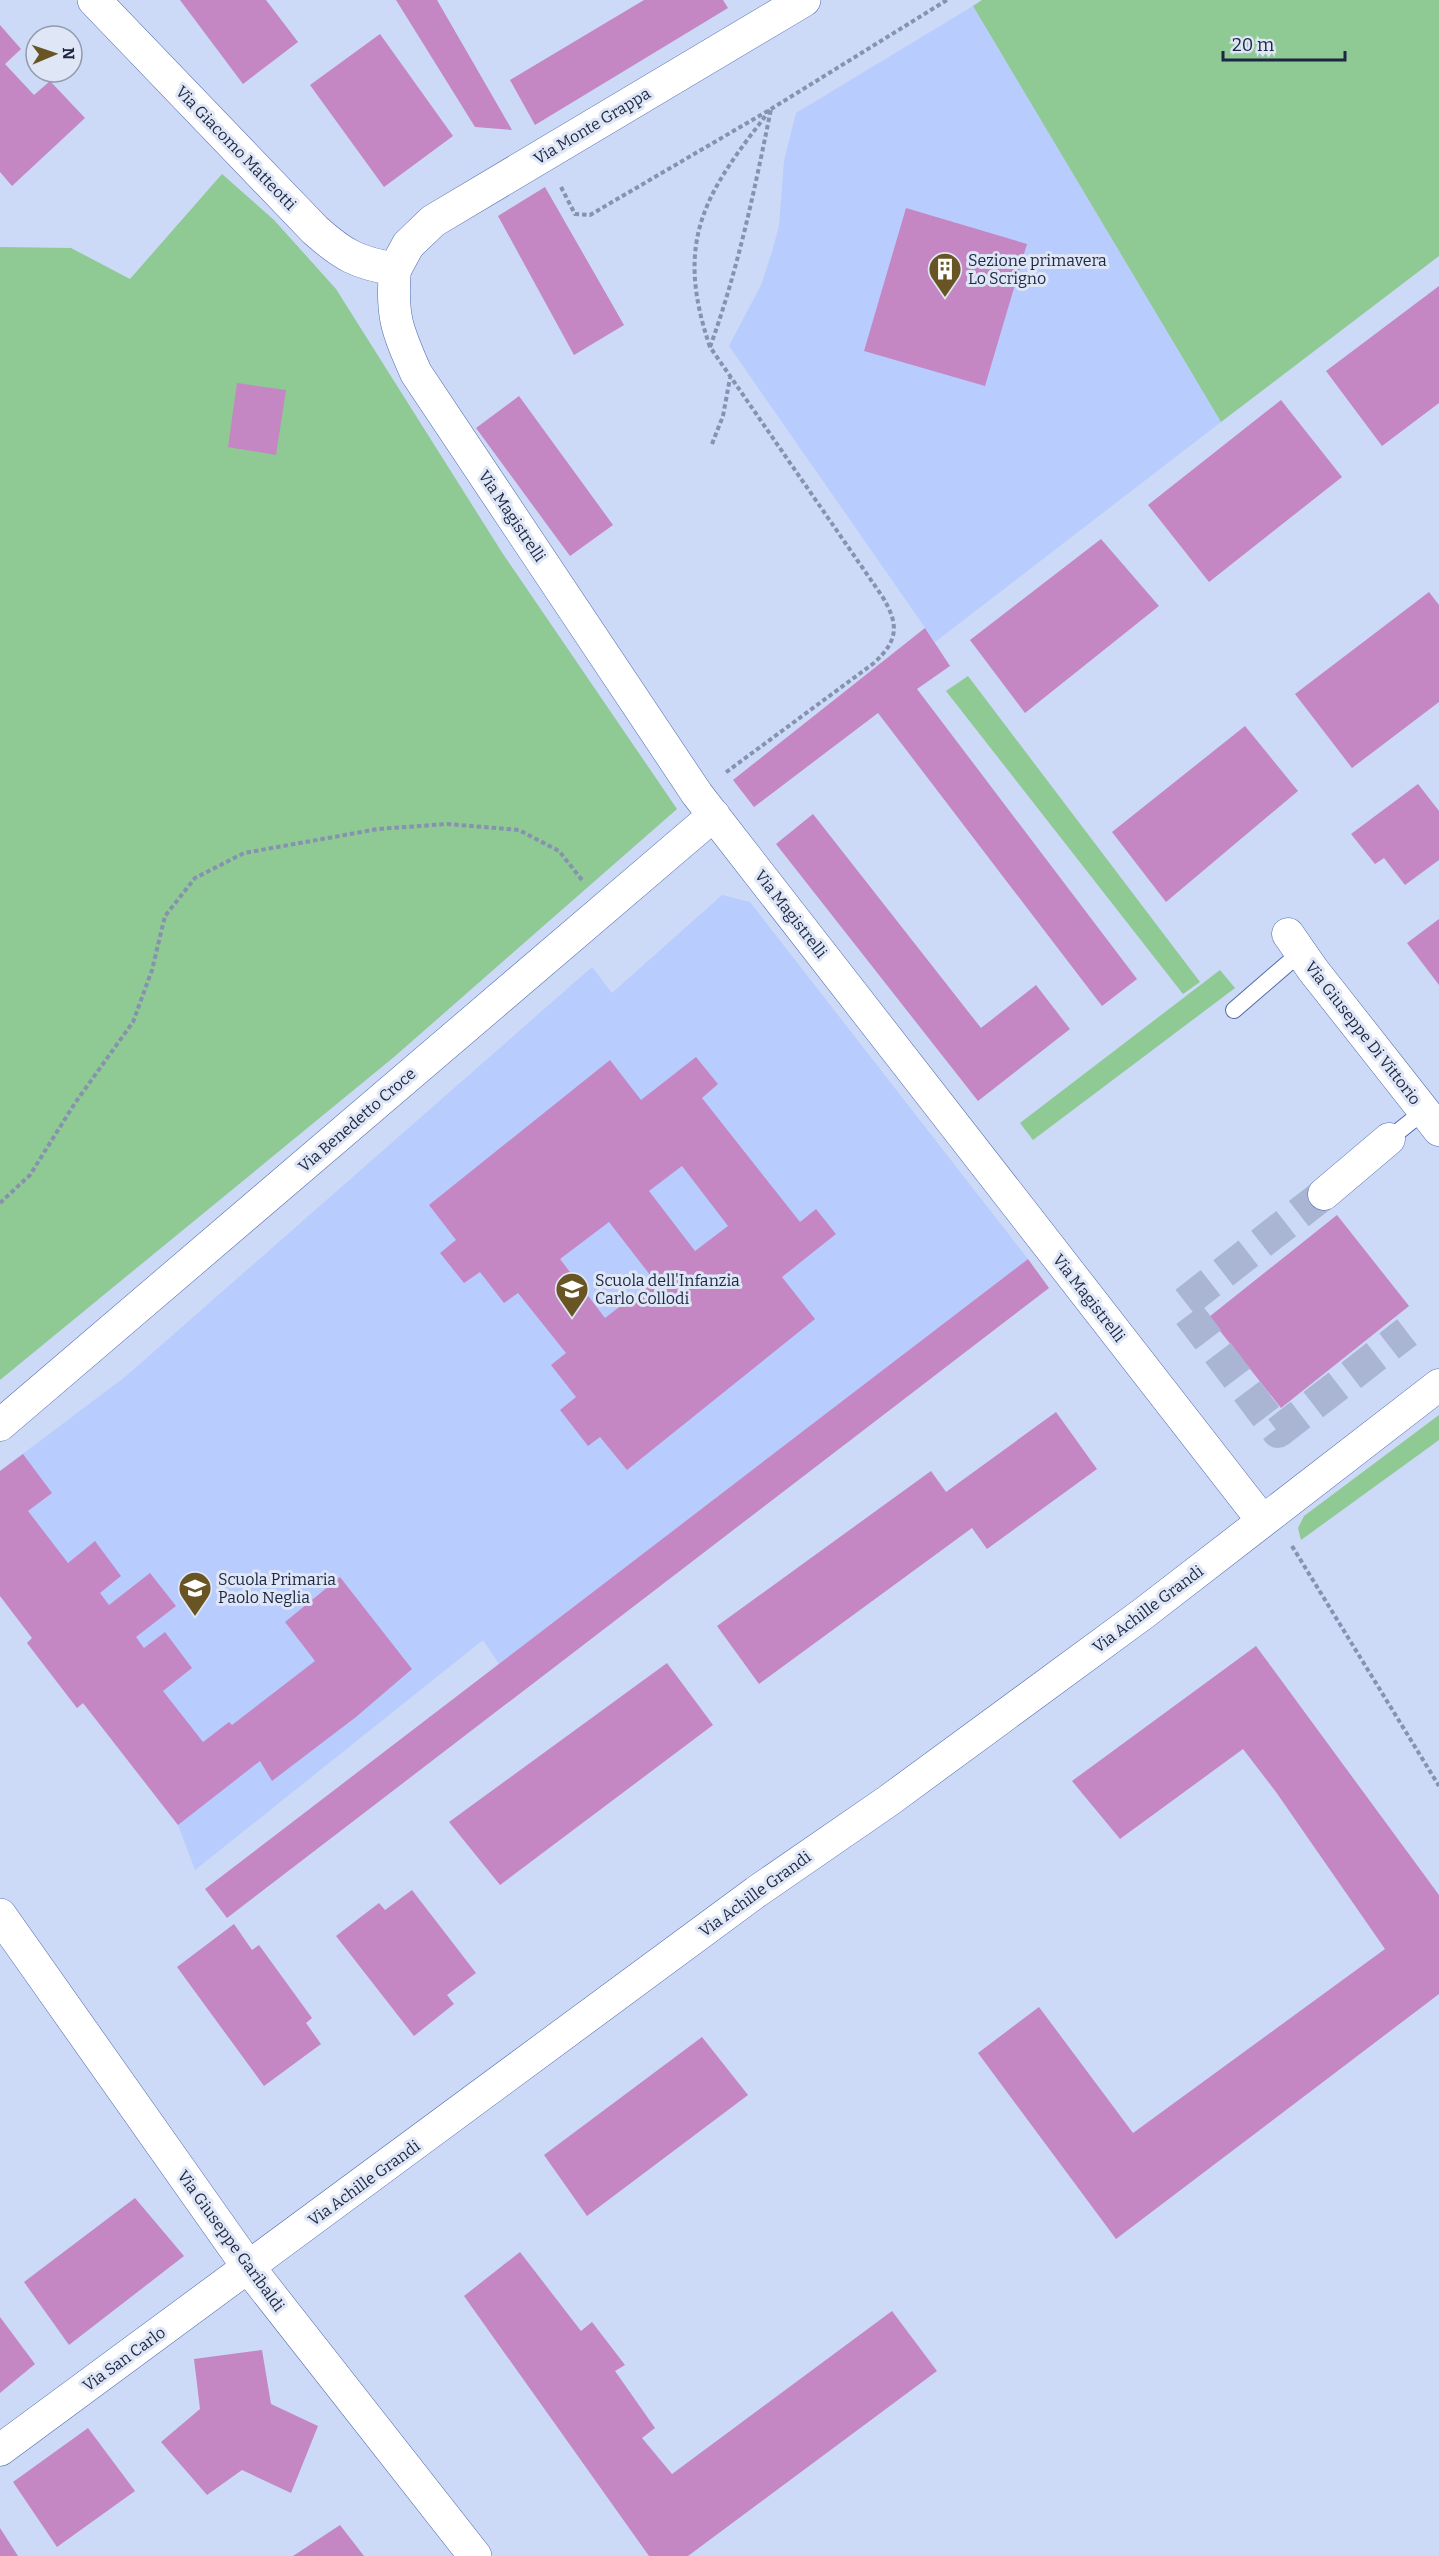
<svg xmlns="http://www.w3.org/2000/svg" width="1439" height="2556" font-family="Bitter,serif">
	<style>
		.built { fill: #b8cdfd }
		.green { fill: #8fc994 }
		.building { fill: #c487c4; fill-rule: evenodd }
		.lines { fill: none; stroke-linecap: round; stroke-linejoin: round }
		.minor-tunnel { stroke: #a9b5d3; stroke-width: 32; stroke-dasharray: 32 16; stroke-linecap: butt }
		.service-casing { stroke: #4f6aac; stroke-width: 18 }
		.minor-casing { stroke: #4f6aac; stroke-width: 33 }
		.tertiary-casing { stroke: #4f6aac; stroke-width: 34 }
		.path { stroke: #8692af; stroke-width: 4; stroke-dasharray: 4.5 3; stroke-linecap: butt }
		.service { stroke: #fff; stroke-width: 16 }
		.minor { stroke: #fff; stroke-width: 32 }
		.tertiary { stroke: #fff; stroke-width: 33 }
		.labels { text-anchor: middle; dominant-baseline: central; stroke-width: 6; stroke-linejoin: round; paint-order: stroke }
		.street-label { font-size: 16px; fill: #1c2744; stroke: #dfe6f5 }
		.poi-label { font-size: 16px; fill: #1c2744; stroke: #dfe6f5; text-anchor: start }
	</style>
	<rect width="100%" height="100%" fill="#ccd9f7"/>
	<path class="built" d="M973 6 1221 422 935 642 729 346 761 285 772 252 779 226 784 161 796 113Z
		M722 895 750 902 1028 1259 499 1664 483 1640 195 1870 178 1825 84 1703 77 1708 27 1643 32 1638 0 1471 125 1377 592 967 612 993Z"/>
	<path class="green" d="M982 0H1439V256L1221 422 973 6Z
		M222 174 274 220 336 289 503 554 677 809 394 1057 0 1380V247L71 248 130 279Z
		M968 676 1200 982 1183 994 946 691Z
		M1220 970 1235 988 1033 1140 1020 1123Z
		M1439 1415V1440L1301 1540 1298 1528 1304 1516Z"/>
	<path class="building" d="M180 0H266L298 42 243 84Z
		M396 0H437L512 130 475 127Z
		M644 0H723L728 8 535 125 510 80Z
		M0 25 21 49 5 64 34 95 50 81 85 118 12 186 0 172Z
		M380 34 453 136 384 187 310 85Z
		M545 187 624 325 574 355 498 216Z
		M906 208 1027 244 985 386 864 351Z
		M1439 286V403L1382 446 1326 371Z
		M237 383 286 390 276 455 228 447Z
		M519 396 613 525 570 556 476 428Z
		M1281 400 1342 477 1209 582 1148 505Z
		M1101 539 1159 606 1025 713 970 640Z
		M1429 592 1439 605V702L1352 768 1295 694Z
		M925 628 950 666 917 689 1137 979 1102 1006 878 713 754 807 733 780Z
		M1245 726 1298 791 1166 902 1112 832Z
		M1418 784 1439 811V860L1405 885 1384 858 1375 864 1351 834Z
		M813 814 981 1028 1036 985 1070 1029 978 1101 776 844Z
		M1439 919V985L1407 943Z
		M696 1057 718 1084 702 1098 800 1222 816 1209 836 1234 782 1277 815 1319 627 1470 600 1437 588 1446 560 1410 576 1397 551 1365 566 1353 518 1293 504 1303 480 1272 464 1283 440 1253 456 1240 429 1205 610 1060 641 1100ZM682 1166 728 1226 695 1251 649 1191ZM609 1222 654 1280 605 1318 560 1259Z
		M1337 1215 1409 1306 1281 1408 1209 1317Z
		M1028 1259 1049 1288 227 1918 205 1889Z
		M1056 1412 1097 1469 987 1549 972 1528 759 1684 717 1626 931 1471 946 1492Z
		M23 1454 52 1493 28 1511 68 1563 95 1541 121 1576 100 1593 109 1605 150 1573 176 1606 136 1637 144 1648 165 1632 192 1668 163 1691 203 1742 229 1722 232 1725 315 1661 285 1622 340 1577 412 1669 356 1717 272 1781 260 1761 178 1825 83 1703 77 1708 27 1643 32 1638 0 1596V1471Z
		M1256 1646 1439 1895V1994L1116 2239 978 2053 1039 2007 1133 2133 1385 1949 1276 1792 1243 1749 1120 1839 1072 1781Z
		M667 1663 713 1725 500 1885 449 1822Z
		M412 1890 476 1973 447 1995 454 2004 414 2036 336 1936 379 1903 385 1910Z
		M234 1924 252 1950 259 1945 312 2018 306 2023 321 2044 264 2086 177 1967Z
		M702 2037 748 2095 587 2216 544 2155Z
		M135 2198 184 2256 69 2345 24 2282Z
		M520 2252 581 2331 592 2322 625 2365 615 2371 655 2428 642 2438 672 2474 892 2311 937 2371 688 2556H649L464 2296Z
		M0 2317 35 2364 0 2393Z
		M262 2350 271 2404 318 2426 291 2493 242 2470 207 2495 161 2442 200 2409 194 2359Z
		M88 2428 135 2491 57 2547 13 2482Z
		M340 2525 364 2556H293Z
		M0 2528 18 2556H0Z"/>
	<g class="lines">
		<path class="minor-tunnel" d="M1324 1194 1182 1305 1278 1432 1407 1332"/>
		<defs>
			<path id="service" d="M1234 1010 1300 953
				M1389 1139 1424 1111"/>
			<path id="minor" d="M395 269C391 316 397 330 416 373L697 794 1262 1520
				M1288 934 1313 970 1439 1130
				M1324 1194 1389 1139
				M0 1425 714 815
				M0 2450 756 1892 888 1801 1144 1613 1439 1385"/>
			<path id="tertiary" d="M94 0 315 230C343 255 357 263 395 269L408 245 433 221 804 0
				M0 1915 249 2268 475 2556"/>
		</defs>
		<use href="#service" class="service-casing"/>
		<use href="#minor" class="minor-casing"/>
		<use href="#tertiary" class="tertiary-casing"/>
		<path class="path" d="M561 187 575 214 590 215 771 109 947 0
			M710 347C738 270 755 188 771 109 706 192 673 239 710 347L882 596C899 624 899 640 874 663L725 773
			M712 444 723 416 730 378
			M0 1203 30 1175 75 1103 133 1022 152 970 165 916 195 878 244 853 378 829 447 824 519 830 559 851 582 880
			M1292 1546 1439 1786"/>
		<use href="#service" class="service"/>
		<use href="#minor" class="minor"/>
		<use href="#tertiary" class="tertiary"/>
	</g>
	<defs>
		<symbol id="building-pin" viewBox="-11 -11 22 30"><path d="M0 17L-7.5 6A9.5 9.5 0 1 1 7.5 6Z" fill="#695523" stroke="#dfe6f5"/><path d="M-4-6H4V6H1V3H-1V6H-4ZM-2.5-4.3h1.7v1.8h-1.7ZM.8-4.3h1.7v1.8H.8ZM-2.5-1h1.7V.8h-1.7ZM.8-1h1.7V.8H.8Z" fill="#fff"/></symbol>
		<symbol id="school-pin" viewBox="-11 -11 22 30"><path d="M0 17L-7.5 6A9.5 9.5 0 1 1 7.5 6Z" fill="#695523" stroke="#dfe6f5"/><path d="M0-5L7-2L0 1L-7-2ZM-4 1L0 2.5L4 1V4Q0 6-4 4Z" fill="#fff"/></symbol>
	</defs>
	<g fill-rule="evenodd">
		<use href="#building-pin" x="926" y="250" width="38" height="52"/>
		<use href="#school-pin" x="553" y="1270" width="38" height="52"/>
		<use href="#school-pin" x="176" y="1569" width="38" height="52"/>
	</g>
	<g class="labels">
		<g class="street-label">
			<text transform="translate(592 126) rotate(-31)">Via Monte Grappa</text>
			<text transform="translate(236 148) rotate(46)">Via Giacomo Matteotti</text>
			<text transform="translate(512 516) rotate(56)">Via Magistrelli</text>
			<text transform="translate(791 914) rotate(52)">Via Magistrelli</text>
			<text transform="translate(1363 1033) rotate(52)">Via Giuseppe Di Vittorio</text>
			<text transform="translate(357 1120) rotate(-41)">Via Benedetto Croce</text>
			<text transform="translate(1089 1298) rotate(52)">Via Magistrelli</text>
			<text transform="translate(1148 1609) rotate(-37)">Via Achille Grandi</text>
			<text transform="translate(755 1894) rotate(-36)">Via Achille Grandi</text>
			<text transform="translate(364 2183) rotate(-36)">Via Achille Grandi</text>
			<text transform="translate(231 2241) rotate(54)">Via Giuseppe Garibaldi</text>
			<text transform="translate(124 2359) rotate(-36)">Via San Carlo</text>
		</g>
		<g class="poi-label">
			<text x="968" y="260">Sezione primavera<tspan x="968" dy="18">Lo Scrigno</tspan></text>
			<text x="595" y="1280">Scuola dell'Infanzia<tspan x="595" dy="18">Carlo Collodi</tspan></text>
			<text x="218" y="1579">Scuola Primaria<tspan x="218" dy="18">Paolo Neglia</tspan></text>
		</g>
	</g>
	<g transform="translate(54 54) rotate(88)"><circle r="28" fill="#dfe6f5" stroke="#919aae" stroke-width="1.5"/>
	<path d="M0-4.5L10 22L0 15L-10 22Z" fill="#695523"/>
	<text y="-9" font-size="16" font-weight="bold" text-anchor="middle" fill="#1c2744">N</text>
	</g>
	<path d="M1223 51v9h122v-9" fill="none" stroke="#1c2744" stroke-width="3"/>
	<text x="1232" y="51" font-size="18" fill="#1c2744" stroke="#dfe6f5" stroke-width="4.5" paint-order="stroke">20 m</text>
</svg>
